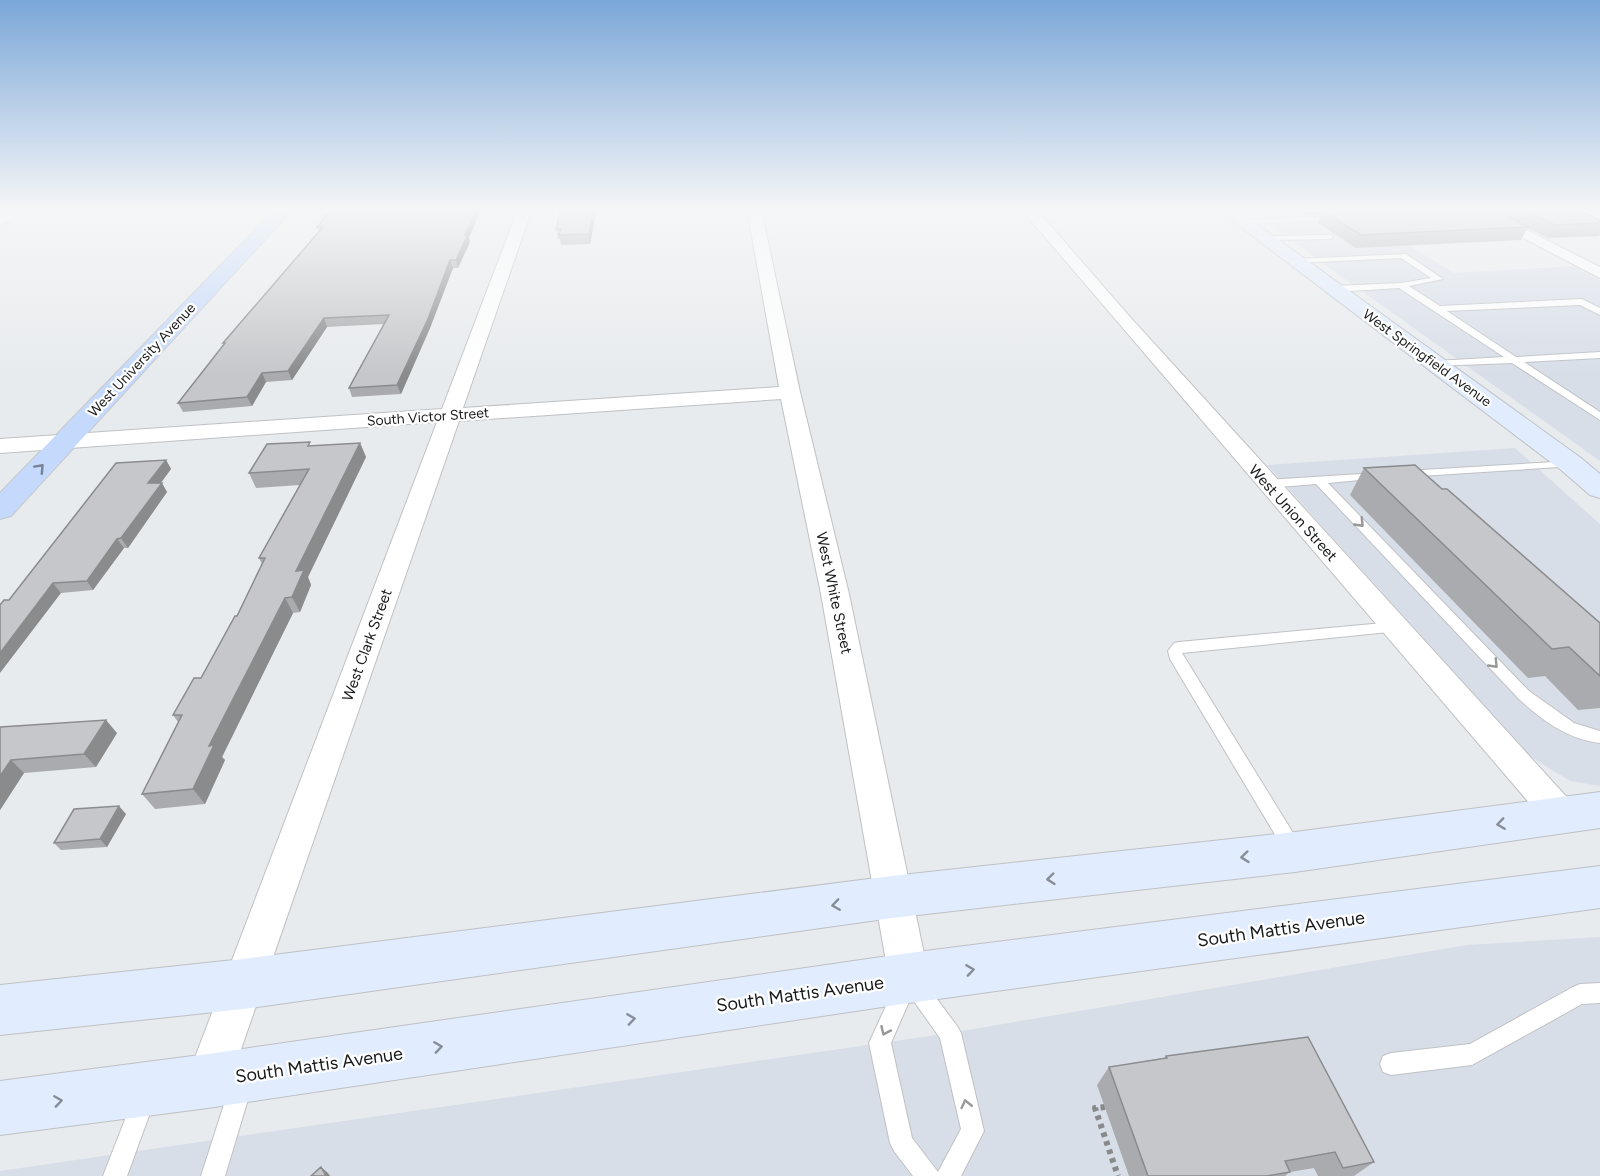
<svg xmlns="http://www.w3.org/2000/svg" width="1600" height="1176" font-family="Figtree,sans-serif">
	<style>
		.built { fill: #d8dee8 }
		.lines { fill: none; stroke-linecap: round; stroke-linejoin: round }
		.lane-casing { stroke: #bfc1c4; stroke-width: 2 }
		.street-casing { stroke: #bfc1c4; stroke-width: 2 }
		.secondary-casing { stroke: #bfc1c4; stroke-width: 2 }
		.primary-casing { stroke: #c8c8c8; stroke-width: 2 }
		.path { stroke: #87898b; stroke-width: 6; stroke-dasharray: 4.5 4.5; stroke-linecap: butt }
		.lane { fill: #fff; fill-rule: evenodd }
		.street { fill: #fff; fill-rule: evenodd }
		.secondary { fill: #e1ecfe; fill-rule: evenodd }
		.primary { fill: #c4d9fc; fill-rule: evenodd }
		.wall { fill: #a9abae }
		.shaded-wall { fill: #8a8b8d }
		.building { fill: #c5c7ca; stroke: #8a8b8d; stroke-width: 1.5 }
		.oneway { stroke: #778396 }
		.oneway2 { stroke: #979898 }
		.oneway3 { stroke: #878d97 }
		.labels { text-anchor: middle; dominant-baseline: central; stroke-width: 4.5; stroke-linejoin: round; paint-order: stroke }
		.far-street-label { font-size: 14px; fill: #18191a; stroke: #fff }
		.street-label { font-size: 15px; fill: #18191a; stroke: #fff }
		.near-street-label { font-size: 18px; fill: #18191a; stroke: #fff }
	</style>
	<rect width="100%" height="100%" fill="#e8ebee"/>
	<path class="built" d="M1247 209H1348L1454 273 1573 266 1600 280V461Z
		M1515 448 1600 524V786L1570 781 1531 757 1267 465Z
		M1600 937V1176H0V1171L950 1033 1467 945Z"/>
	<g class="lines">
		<defs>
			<path id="lane" d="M1337 216 1341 218 1340 220 1243 224 1239 222 1243 220Z
				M1329 235H1332V239L1265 240 1261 238 1265 236Z
				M1406 254 1443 279 1409 286 1440 306 1582 299 1600 308V315L1580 305 1447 311 1516 357 1600 352V358L1524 362 1600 412V420L1512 363 1433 366V362L1436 361 1504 357 1399 288 1334 292 1330 289 1334 286 1401 283 1431 278 1401 258 1296 263 1292 261 1296 259Z
				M1571 461 1575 462V466L1405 477 1399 474 1405 471Z
				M1377 473 1381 474 1383 476 1381 478 1328 483 1529 691 1574 723 1600 731V743C1567 739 1543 721 1519 699L1316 484 1268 488 1262 484 1268 480Z
				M1394 622 1399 623 1401 627 1399 631 1182 653 1298 841 1301 847 1298 853 1292 855 1286 853 1170 659 1168 651 1174 643 1179 642Z
				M915 976 922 979 957 1026 961 1033 984 1131 961 1176H913L894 1151 890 1143 869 1043 897 982 904 979 907 980ZM911 997 940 1038 961 1129 938 1172 912 1138 891 1043Z
				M1600 983V1003L1582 1004 1472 1065 1391 1075 1383 1072 1380 1064 1383 1056 1391 1053 1470 1044 1573 987 1580 984Z
				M241 1075 249 1078 252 1086 225 1176H201L230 1086 233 1078Z
				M143 1091 151 1094 154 1102 127 1176H103L135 1094Z"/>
			<path id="street" d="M9 209H26L0 226V216Z
				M518 209H532L463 408 779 387 747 209H761L800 392 849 594 929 978 923 992 909 998 895 992 889 978 821 594 781 399 459 421 230 1081 224 1097 208 1103 192 1097 186 1081 437 422 0 453V439L442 409Z
				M1021 209H1036L1130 317 1573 804 1578 815 1573 826 1561 830 1549 826Z
				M1467 209H1485L1600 267V278Z"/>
			<path id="secondary" d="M1217 209H1236L1581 458 1600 474V498L1590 495 1561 470Z
				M1600 792V828L1295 872 892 918 243 1009 0 1035V985L243 959 892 876 1295 832Z
				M1600 866V908L909 1003 208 1108 0 1135V1081L208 1054 909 953Z"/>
			<path id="primary" d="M275 209H293L11 516 0 519V493Z"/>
		</defs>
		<use href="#lane" class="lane-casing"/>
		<use href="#street" class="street-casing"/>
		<use href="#secondary" class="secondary-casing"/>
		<use href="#primary" class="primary-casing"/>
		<path class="path" d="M1105 1107 1095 1108 1118 1176"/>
		<use href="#lane" class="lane"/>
		<use href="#street" class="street"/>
		<use href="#secondary" class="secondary"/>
		<use href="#primary" class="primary"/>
	</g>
	<path class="wall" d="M333 209 469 238 470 242 458 268H453L430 328 401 394 352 397 349 388 384 324 327 327 292 380 266 382 252 406 183 412 178 403 224 344 223 343 319 232 317 227Z
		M1296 209H1576L1600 220V234L1599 236 1548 238 1527 228 1521 240 1356 248 1318 223 1321 215H1305Z
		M596 212 590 244 561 245 560 239H558L556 229Z
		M360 443 366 457 308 577 311 585 300 612 293 613 222 757 225 760 205 804 155 809 142 794 178 722 173 715 201 678 237 616 262 564 259 558 300 485 256 488 249 473 312 446Z
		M166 460 171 469 161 483 167 492 128 548H124L93 590 61 593 9 600Z
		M1364 468 1600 623V708L1578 710 1545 676 1528 678 1350 495Z
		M0 727 117 733 96 767 24 773 0 810Z
		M126 814 107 847 61 850 54 843Z
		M1166 1056 1374 1162 1354 1176H1318L1314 1168 1290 1172 1285 1176H1129L1097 1085 1109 1067 1164 1058Z"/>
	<path class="shaded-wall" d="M476 209H481L469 238 470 242 458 268 456 260Z
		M593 209H595L596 212 590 244 589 234Z
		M450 260 453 268 430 328 401 394 397 385Z
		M324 318 327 327 292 380 288 371Z
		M262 373 266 382 252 406 247 397Z
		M360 443 366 457 308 577 311 585 300 612 292 597 296 571Z
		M166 460 171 469 153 493 148 483Z
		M162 483 167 492 128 548 121 538Z
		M117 539 124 548 93 590 87 581Z
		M53 583 61 593 0 673V653Z
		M285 598 293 613 222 757 225 760 205 804 193 789 209 746Z
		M106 720 117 733 96 767 84 754Z
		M11 760 24 773 0 810V776Z
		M119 806 126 814 107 847 100 839Z
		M321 1167 328 1173 330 1176H326Z"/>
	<path class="building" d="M333 209H476L465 235 468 234 456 260H450L428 319 397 385 349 388 389 315 324 318 288 371 262 373 247 397 178 403 225 343H223L323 227H317Z
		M561 209H593L589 234 559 235 561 229H556Z
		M1354 209H1493L1528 227 1361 235 1323 211Z
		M1522 209H1576L1600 220V223L1555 225Z
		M310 442 308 446 360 443 296 571 304 570 292 597 285 598 209 746 214 745 193 789 142 794 182 715H173L194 678H201L235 616H237L265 558H259L309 469 249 473 267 444Z
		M166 460 148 483H162L121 538 117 539 87 581 53 583 0 653V605L4 600H9L116 463Z
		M1415 465 1442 489H1447L1600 623V676L1569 647 1552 649 1364 468Z
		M106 720 84 754 11 760 0 776V727Z
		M119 806 100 839 54 843 74 809Z
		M1308 1037 1374 1162 1343 1168 1335 1152 1285 1161 1290 1172 1267 1176H1148L1109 1067 1167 1058 1166 1056Z
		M321 1167 326 1176H311Z"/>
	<defs><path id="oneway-chevron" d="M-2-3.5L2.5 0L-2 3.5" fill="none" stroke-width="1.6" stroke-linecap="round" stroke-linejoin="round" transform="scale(1.5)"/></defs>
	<use class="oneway" href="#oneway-chevron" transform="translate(40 468) rotate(-47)"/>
	<g class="oneway2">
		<use href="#oneway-chevron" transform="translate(1360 523) rotate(46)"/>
		<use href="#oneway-chevron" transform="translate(1494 664) rotate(46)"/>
		<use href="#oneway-chevron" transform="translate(885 1031) rotate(114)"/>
		<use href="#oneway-chevron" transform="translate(966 1104) rotate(-103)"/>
	</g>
	<g class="oneway3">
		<use href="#oneway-chevron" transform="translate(1501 824) rotate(172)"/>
		<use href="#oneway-chevron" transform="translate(1245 857) rotate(174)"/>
		<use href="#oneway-chevron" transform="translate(1051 879) rotate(174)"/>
		<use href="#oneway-chevron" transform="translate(836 905) rotate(172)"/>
		<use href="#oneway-chevron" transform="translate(970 970) rotate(-8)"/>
		<use href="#oneway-chevron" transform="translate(631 1019) rotate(-8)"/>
		<use href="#oneway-chevron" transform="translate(438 1047) rotate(-8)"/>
		<use href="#oneway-chevron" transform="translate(58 1101) rotate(-8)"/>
	</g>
	<linearGradient id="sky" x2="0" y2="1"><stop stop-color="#7ba7d8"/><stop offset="0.56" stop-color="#f5f6f7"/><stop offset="1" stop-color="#f5f6f7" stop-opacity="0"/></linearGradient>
	<rect width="1600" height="374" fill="url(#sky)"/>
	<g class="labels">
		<g class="far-street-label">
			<text transform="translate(1427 358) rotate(36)">West Springfield Avenue</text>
			<text transform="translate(142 360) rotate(-47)">West University Avenue</text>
			<text transform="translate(428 417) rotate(-4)">South Victor Street</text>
		</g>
		<g class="street-label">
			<text transform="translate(1293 513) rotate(48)">West Union Street</text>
			<text transform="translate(834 593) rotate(78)">West White Street</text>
			<text transform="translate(367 645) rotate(-70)">West Clark Street</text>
		</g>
		<g class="near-street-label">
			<text transform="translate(1281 929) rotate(-8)">South Mattis Avenue</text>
			<text transform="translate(800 994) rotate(-8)">South Mattis Avenue</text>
			<text transform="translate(319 1065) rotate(-8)">South Mattis Avenue</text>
		</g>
	</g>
</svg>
